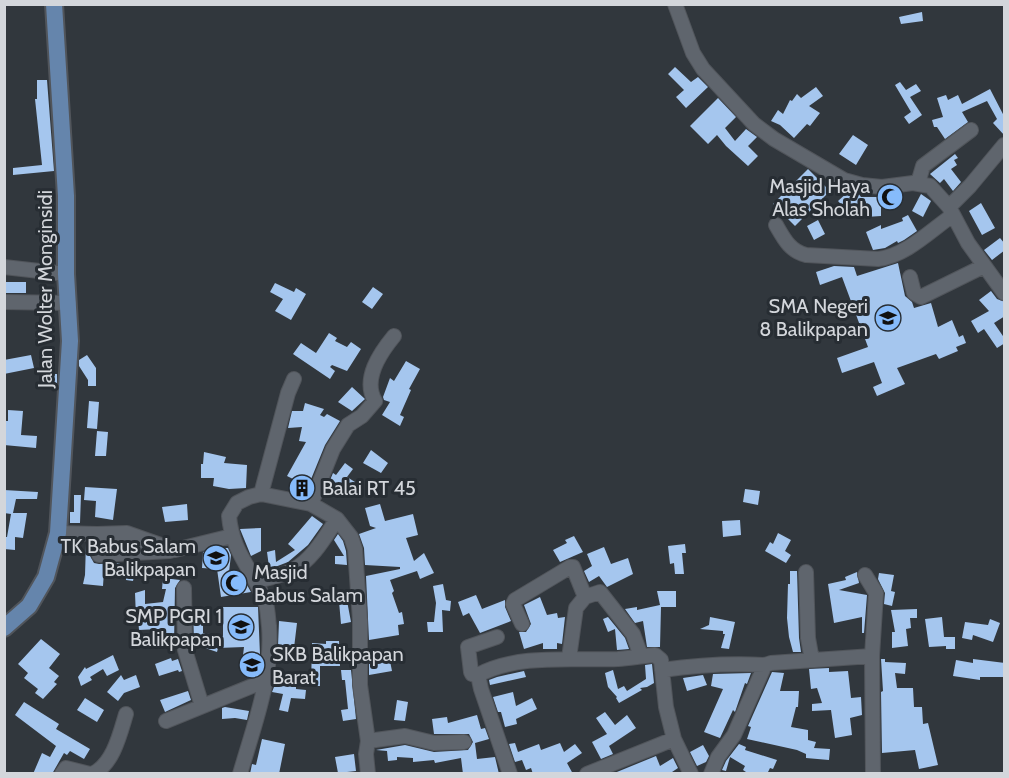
<svg xmlns="http://www.w3.org/2000/svg" width="1009" height="778" font-family="Cabin,sans-serif">
	<style>
		.building { fill: #a5c6ee }
		.lines { fill: none; stroke-linecap: round; stroke-linejoin: round }
		.minor-casing { stroke: #51555b; stroke-width: 16 }
		.major-casing { stroke: #51555b; stroke-width: 20 }
		.minor { stroke: #5f656d; stroke-width: 14 }
		.major { stroke: #6585ac; stroke-width: 16 }
		.labels { text-anchor: middle; dominant-baseline: central; stroke-width: 6; stroke-linejoin: round; paint-order: stroke }
		.poi-label { font-size: 20px; fill: #d3d6db; stroke: #272d33; text-anchor: end }
		.street-label { font-size: 20px; fill: #d3d6db; stroke: #272d33 }
	</style>
	<rect width="100%" height="100%" fill="#31373d"/>
	<path class="building" d="M922 12 923 21 901 24 899 17Z
		M675 67 691 82 698 77 708 87 686 108 676 97 684 90 668 74Z
		M37 80H47L54 171 13 175V168L42 165 35 99H37Z
		M900 82 906 90 916 84 921 91 910 97 922 115 909 124 904 117 911 112 895 85Z
		M816 87 823 96 809 106 820 113 810 126 807 124 794 138 780 125 771 121 778 110 783 114 790 100 792 101 797 94 801 98Z
		M990 89 1005 118V136L993 123 997 119 987 101 962 112 968 122 945 139 937 127H934L932 120 943 117 937 98 946 95 948 100 958 95 962 104Z
		M718 98 736 117 725 128 735 141 746 129 757 137 748 146 758 156 748 166 726 146 717 135 708 144 690 126Z
		M853 135 868 145 856 165 839 154Z
		M955 154 958 158 954 160 957 165 951 169 961 182 953 191 944 179 940 183 930 174Z
		M808 169 830 191 795 226 773 204Z
		M849 191 858 193 861 197H881V216L866 217V201L851 215 838 201Z
		M921 194 931 201 923 217 912 211Z
		M981 203 995 228 982 235 969 211Z
		M908 215 917 231 904 240 898 243 897 241 885 248 873 250 866 232 881 225V229L903 221 902 218Z
		M818 220 825 234 814 240 807 226Z
		M1000 238 1005 244V250L992 260 984 250Z
		M898 263 905 296 912 302 914 308 931 303 938 327 952 320 959 337 963 335 966 343 956 347 958 351 939 359 936 354 897 368 905 384 877 396 873 387 882 383 874 362 842 373 837 358 868 347 842 277 820 285 816 272 834 266 854 267 857 276Z
		M4 282H26V293H4Z
		M275 283 294 292 296 288 306 294 291 320 275 311 283 299 270 292Z
		M373 287 383 294 372 309 362 302Z
		M991 291 997 299 1005 302V316L994 323 1005 339V343L997 348 984 329 978 333 971 321 989 311 979 300Z
		M329 333 337 338 335 341 347 347 351 342 361 349 347 371 332 365 330 367 335 371 330 379 293 354 301 343 316 353Z
		M31 355 34 368 4 374V360Z
		M87 355 96 368V386H88V380L79 366V360Z
		M406 361 420 369 409 389 411 390 400 415 404 417 400 426 382 415 390 402 384 400 383 397 390 378 394 381Z
		M41 367 53 368 52 374H57V383L41 382Z
		M352 387 365 399 352 411 338 402Z
		M89 401 99 402 97 429 87 428Z
		M305 403 324 409 320 415 324 417 327 414 340 421 325 445 305 494 294 492 299 482 287 476 306 442 299 441 302 427 288 428 292 411H303Z
		M8 410 23 411 21 435 37 436 36 448 4 445V421H8Z
		M97 431 108 432 106 456H95Z
		M371 450 388 463 381 473 363 463Z
		M204 452 226 457 224 463 247 465 246 488 229 489 213 486 214 478H201V464H203Z
		M345 463 353 469 347 477 355 482 348 492 333 481 330 486 328 485 333 473 336 475Z
		M85 487 117 489 113 520 95 517 96 501 84 500Z
		M745 489 760 491 758 505 743 502Z
		M4 490 38 492 37 499H16L13 513H27L23 538 15 537V550L4 549V537H7L11 514 4 513Z
		M74 495H81L80 523H70V512H74Z
		M187 504 188 520 165 522 162 507Z
		M380 504 385 521 413 514 418 535 406 538 414 561 424 553 434 573 420 579 417 571 390 580 394 591 392 593 399 613 402 612 404 624 398 625 399 635 369 640 366 576 400 569V567L365 565 364 548 359 534 376 528 370 526 365 508Z
		M312 516 323 524 308 545 288 562 275 567H269L267 552 275 550 276 562 295 550 288 544Z
		M740 520 741 535 723 537 722 521Z
		M261 528V551L251 556 240 529Z
		M778 533 791 540 785 551 791 555 786 563 765 551 770 542 773 544Z
		M338 534 343 541 346 551 347 565 335 564V556H344L334 540Z
		M574 536 583 552 560 562 553 550 567 543 565 540Z
		M126 542 132 544 95 547 90 556 94 563 99 564 120 563V565H136L133 581 126 580V577L118 576V571H104L103 586 83 584 85 575 86 543Z
		M685 544 686 553H682L684 574H675L674 563 670 564 668 546Z
		M604 547 611 564 628 558 633 574 607 587 599 576 589 582 584 571 592 566 587 554Z
		M222 548H228L231 555 229 572 239 571 251 592 221 597 217 569 202 568 203 552Z
		M790 571H797L799 638 801 652H793L789 637 787 618 788 584H790Z
		M857 572 859 583 839 590 867 595 864 633H862V617L834 623 828 584 846 580 845 577Z
		M879 573 894 575 891 591 895 592 892 606 884 604 885 593 878 579Z
		M163 578 180 580 175 588 174 643 159 644V629L139 630 138 618H136L135 593 145 590V604L163 602 166 589H162Z
		M443 584 446 600 451 601 450 611 442 610 443 632H428L427 622H434L436 603 433 586Z
		M338 590H345L351 622 341 624Z
		M657 591H676V607H661L660 647H647L643 621 635 623 625 609 637 607V610L660 605Z
		M476 595 482 609 505 600V607L511 621 480 633 469 613 463 616 458 602Z
		M540 597 547 615 557 613 558 618 565 617 562 644 557 643V649H543V643L524 649 519 632H526L531 624 524 605Z
		M193 607H203V633L223 636V607H258L260 655 258 674 241 672 244 647 218 648 217 652 202 647 221 640 194 642Z
		M917 609V618H910L911 628 906 629 908 646 892 648V632H895L891 610Z
		M608 617 625 638 629 649 617 650 615 629 608 632 603 619Z
		M710 617 735 622 729 649 721 648 725 634H723V631L700 629 709 625Z
		M942 617 944 637H955V649H946V646L929 647 925 619Z
		M990 619 1000 623 993 642 973 635 972 640 962 638 965 622 988 625Z
		M279 621 297 623 294 648 278 646Z
		M41 639 60 654 49 668 59 676 54 682 57 684 43 699 35 693 38 689 24 678 28 673 18 664Z
		M326 641H339L340 666H320V686H311L312 643 326 644Z
		M398 650 399 660 390 661 392 671 369 675V652Z
		M113 655 119 670 107 676 103 669 90 677 92 680 81 686 78 677 85 667 86 669Z
		M171 658 172 661 178 659 182 671 179 672 178 670 159 676 155 664Z
		M881 659H885V662L906 663 905 674 895 673 897 688H913L914 707H922L923 724 928 723 938 765 919 769 915 750 882 753 881 692 883 691Z
		M973 659 1005 663V677H980V680L953 676 956 660 973 663Z
		M652 664 654 683 647 687 640 688 642 690 619 703 616 698 617 697 608 687 605 673 613 670 618 689 624 686 627 691 646 679 645 665Z
		M829 668V672L848 671 851 698 861 697 862 715 850 718 852 735 835 738 831 710 812 711V704L822 703 817 688 811 689 809 669Z
		M341 670H351L356 719 343 721 341 710 348 709 345 680H342Z
		M524 671 526 677 490 685 489 680 497 677Z
		M772 672 784 673 780 691H799L798 707H796L791 727 808 730V740L816 742 814 748 830 749 829 760 806 758V754L797 750 747 739 751 727 748 726Z
		M751 673 747 684 745 683 735 712 733 710 720 738 704 732 723 689 711 686 713 674Z
		M121 675 124 680 136 675 140 687 124 693 118 701 107 692Z
		M703 675 707 685 687 691 683 678Z
		M296 685V689L306 690 305 699 291 698 288 712 279 710 283 694 272 692 274 687Z
		M188 691 191 700 165 712 160 700Z
		M513 692 516 706 532 698 537 709 516 719 517 724 505 727 501 712H498L493 697Z
		M85 698 104 710 97 722 77 710Z
		M397 700 408 702 405 721 394 720Z
		M24 702 59 724 56 729 90 749 84 759 70 751 67 755 64 753 52 774H33L42 753 50 757 56 746 15 715Z
		M225 707 249 711 247 720 235 718 222 719V708Z
		M605 712 615 725 627 715 636 728 609 746 613 754 601 759 592 742 607 734 596 718Z
		M477 715 481 729 485 728 489 739 475 743 477 759 495 757 499 774H463L461 758 435 763 434 760 413 762V758L397 757V760L388 761 387 751 376 750 405 745 434 752 468 750 473 742 469 734H434L432 719 447 717 448 723Z
		M262 739 285 744 279 774H250L252 764 256 765Z
		M515 743 518 752 539 744 541 750 560 743 564 752 575 744 582 753 567 763 573 774H533L531 768 526 770 522 760 515 762 509 744Z
		M739 744 746 747 745 750 777 760 773 769 770 768 767 774H749L743 770 745 766 730 757 726 771 722 770 726 761Z
		M703 745 709 756 706 762 697 766 690 752Z
		M354 754 356 771 338 773 335 757Z
		M656 756 660 766 673 758 678 768 669 774H612Z"/>
	<g class="lines">
		<defs>
			<path id="minor" d="M675 4 693 53 703 69 754 124 774 139 844 180 862 185 882 187 913 183 930 186 949 207 968 243 1004 293
				M918 183 923 166 971 130
				M949 207 970 186 1004 145
				M776 225C784 239 790 251 806 255L878 259C906 256 931 230 953 215
				M4 267 66 274
				M910 277 914 293 921 297 984 266
				M4 302 69 303
				M261 494 288 393 294 379
				M311 504 333 449 348 425 362 416 375 401C362 379 380 353 394 336
				M58 533 97 534 127 533 175 550 232 536
				M99 555 170 551
				M806 572 808 638 812 660
				M865 575 876 593 872 656 873 774
				M256 581C268 578 283 576 293 570 313 559 325 537 337 519
				M184 588 185 650 202 706
				M522 624 513 604 515 600 570 567H573L585 597
				M569 658 576 608 585 597 600 592 633 634 641 656
				M662 670C697 665 730 663 765 665
				M478 675 472 674 471 672 468 647 497 637
				M166 721 267 680
				M368 741 405 736 434 743 464 742
				M62 774 66 768 90 774
				M92 774C113 765 120 734 126 714
				M240 774C254 725 273 678 269 626 268 619 268 611 266 604 254 571 232 553 229 516L237 503 249 497 261 494 311 504 337 519 351 537 355 549 360 620V685L368 741 366 754 368 774
				M510 774 481 689 478 675C520 653 572 661 618 659 630 658 643 656 655 655L661 660 666 707 674 739 691 774
				M587 774 674 739
				M711 774 718 757 734 735 765 665 771 663 872 656"/>
			<path id="major" d="M4 628 29 606 46 577 58 533 70 341 66 274V196L54 4"/>
		</defs>
		<use href="#minor" class="minor-casing"/>
		<use href="#major" class="major-casing"/>
		<use href="#minor" class="minor"/>
		<use href="#major" class="major"/>
	</g>
	<defs>
		<symbol id="mosque-disc" viewBox="-11 -11 22 22"><circle r="9.5" fill="#86bbfb" stroke="#272d33"/><path d="M3.5-4.9A6 6 0 1 0 3.5 4.9A5 5 0 1 1 3.5-4.9Z" fill="#111"/></symbol>
		<symbol id="school-disc" viewBox="-11 -11 22 22"><circle r="9.5" fill="#86bbfb" stroke="#272d33"/><path d="M0-5L7-2L0 1L-7-2ZM-4 1L0 2.5L4 1V4Q0 6-4 4Z" fill="#111"/></symbol>
		<symbol id="building-disc" viewBox="-11 -11 22 22"><circle r="9.5" fill="#86bbfb" stroke="#272d33"/><path d="M-4-6H4V6H1V3H-1V6H-4ZM-2.5-4.3h1.7v1.8h-1.7ZM.8-4.3h1.7v1.8H.8ZM-2.5-1h1.7V.8h-1.7ZM.8-1h1.7V.8H.8Z" fill="#111"/></symbol>
	</defs>
	<g fill-rule="evenodd">
		<use href="#mosque-disc" x="875" y="182" width="30" height="30"/>
		<use href="#school-disc" x="873" y="303" width="30" height="30"/>
		<use href="#building-disc" x="287" y="473" width="30" height="30"/>
		<use href="#school-disc" x="201" y="543" width="30" height="30"/>
		<use href="#mosque-disc" x="219" y="568" width="30" height="30"/>
		<use href="#school-disc" x="226" y="612" width="30" height="30"/>
		<use href="#school-disc" x="237" y="650" width="30" height="30"/>
	</g>
	<g class="labels">
		<g class="poi-label">
			<text x="870" y="186">Masjid Haya<tspan x="870" dy="23">Alas Sholah</tspan></text>
			<text x="868" y="306">SMA Negeri<tspan x="868" dy="23">8 Balikpapan</tspan></text>
			<text x="322" y="488" text-anchor="start">Balai RT 45</text>
			<text x="196" y="546">TK Babus Salam<tspan x="196" dy="23">Balikpapan</tspan></text>
			<text x="254" y="572" text-anchor="start">Masjid<tspan x="254" dy="23">Babus Salam</tspan></text>
			<text x="222" y="616">SMP PGRI 1<tspan x="222" dy="23">Balikpapan</tspan></text>
			<text x="272" y="654" text-anchor="start">SKB Balikpapan<tspan x="272" dy="23">Barat</tspan></text>
		</g>
		<g class="street-label">
			<text transform="translate(45 289) rotate(-90)">Jalan Wolter Monginsidi</text>
		</g>
	</g>
	<rect width="1009" height="778" fill="none" stroke="#d3d6db" stroke-width="12"/>
</svg>
